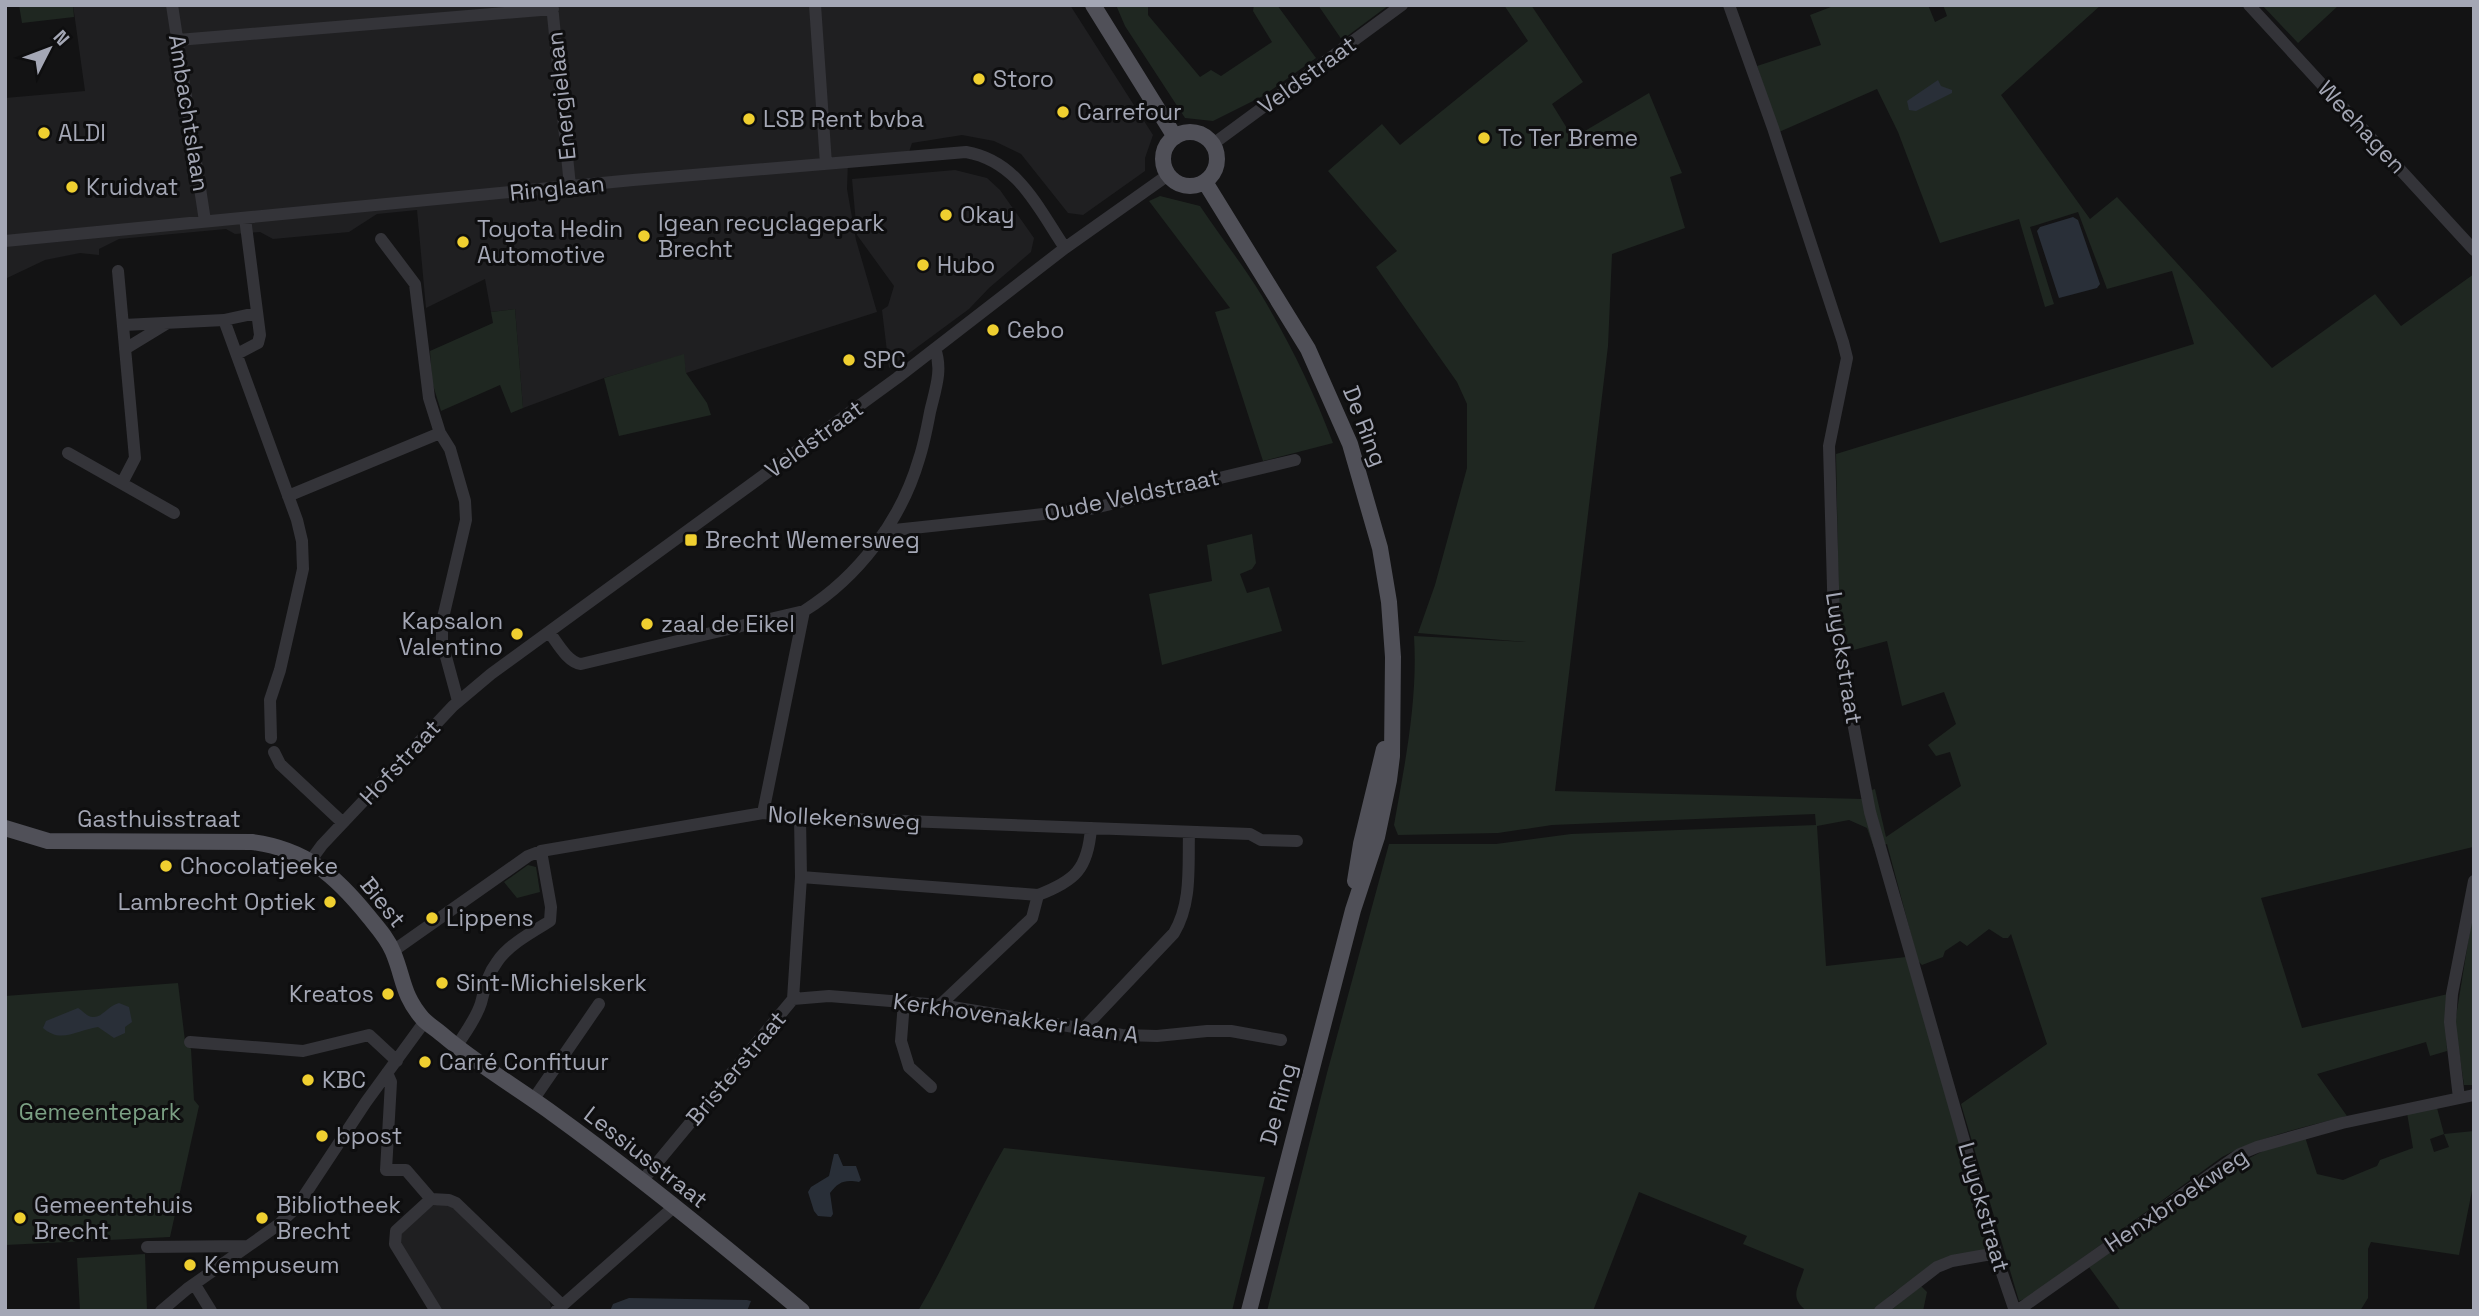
<svg xmlns="http://www.w3.org/2000/svg" width="2479" height="1316" font-family="'Space Grotesk',sans-serif">
	<style>
		.built { fill: #1f1f21 }
		.green { fill: #1f2721; fill-rule: evenodd }
		.water { fill: #292f38 }
		.lines { fill: none; stroke-linecap: round; stroke-linejoin: round }
		.minor { stroke: #343439; stroke-width: 12 }
		.major { stroke: #505058; stroke-width: 16 }
		.poi-dot { fill: #efcf30; stroke: #0e0e0f; stroke-width: 2.5 }
		.labels { text-anchor: middle; dominant-baseline: central; stroke-width: 6; stroke-linejoin: round; paint-order: stroke }
		.street-label { font-size: 23px; fill: #a4a7b5; stroke: #0e0e0f }
		.poi-label { font-size: 23px; fill: #a4a7b5; stroke: #0e0e0f; text-anchor: start }
		.park-label { font-size: 23px; fill: #7ba084; stroke: #0e0e0f }
	</style>
	<rect width="100%" height="100%" fill="#131314"/>
	<path class="built" d="M73 5H1070L1153 135 1145 158V171L1083 215 1068 213 1021 154 994 141 962 135 912 143 908 155 848 161 847 189 856 240 877 312 686 373 683 355 604 378 523 408 515 309 491 312 485 279 426 308 417 210 377 214 349 232 273 239 260 232 235 234 226 229 119 239 99 249V255L80 253 45 260 5 279V98L85 91Z
		M955 170 987 178 1000 190 1034 238 1031 252 989 288 969 309 889 368 882 310 888 306 894 286 857 235 852 179Z
		M448 1203 549 1300 551 1307 549 1311H440L399 1243 400 1234 430 1206Z"/>
	<path class="green" d="M19 5H73L74 17 22 23Z
		M1116 5H1148V15L1200 77 1211 70 1221 76 1272 42 1253 11 1254 5H1277L1316 58 1263 96 1213 121 1185 118 1125 26Z
		M1318 5H1389L1342 40Z
		M1504 5H1531L1583 82 1552 104 1573 138 1649 93 1682 173 1670 177 1685 228 1612 254 1608 346 1555 791 1862 799 1861 793 1875 789 1886 837 1961 786 1950 752 1936 756 1928 745 1956 724 1944 692 1902 706 1887 641 1846 652 1839 612 1836 454 2194 344 2172 271 2107 289 2078 212 2030 227 2054 304 2045 307 2019 219 1940 243 1898 132 1877 89 1779 132 1757 66 1821 45 1810 15 1836 5H1928L1935 22 1947 16 1943 5H2101L2001 95 2090 219 2117 197 2272 368 2375 294 2401 326 2474 274 2473 847 2261 898 2302 1028 2448 994 2446 1028 2447 1051 2430 1056 2426 1042 2317 1074 2347 1116C2305 1127 2261 1136 2222 1157L2027 1298 2019 1301 1961 1104 2047 1044 2011 934 2008 938H2003L1989 929 1967 946 1960 941 1945 951 1943 957 1922 965 1918 961 1887 844 1874 848 1867 828 1849 820 1817 826 1826 966 1906 957 1988 1241 1985 1249 1894 1292 1873 1311H1807C1788 1297 1799 1287 1804 1269L1743 1244 1747 1236 1639 1192 1593 1311H1267L1327 1073 1389 844H1496L1571 834 1816 825 1815 814 1552 825 1498 833 1398 835 1394 825C1405 763 1418 700 1414 636L1526 642 1418 633 1435 585 1467 468V404L1457 382 1376 267 1397 251 1328 171 1382 124 1400 145 1528 41Z
		M2262 5H2339L2298 43Z
		M1160 196 1200 206C1220 236 1243 265 1262 296 1290 343 1314 392 1333 443L1263 461 1215 312 1230 308 1149 201Z
		M515 309 523 408 511 413 500 385 441 411 432 382 430 351 493 323 491 312Z
		M684 354 686 373 707 403 711 415 619 436 604 378Z
		M1252 534 1256 563 1252 569 1240 574 1247 593 1269 587 1282 631 1162 665 1149 594 1212 581 1207 545Z
		M528 865 536 867 540 892 517 898 504 882Z
		M2474 905V1085H2464L2455 1023Z
		M178 983 185 1041 191 1049 194 1100 199 1106 170 1237 5 1245V996Z
		M2437 1108 2444 1134 2474 1131V1181L2459 1255 2371 1242 2368 1249V1298L2360 1311H2121L2089 1267 2220 1173 2267 1149 2305 1137 2317 1174 2343 1180 2377 1166 2380 1160 2413 1148 2407 1113ZM2444 1134 2449 1147 2434 1152 2430 1139Z
		M1004 1148 1265 1177 1232 1311H918C949 1258 973 1201 1004 1148Z
		M145 1254 147 1311H80L77 1258Z
		M1921 1286 1927 1292 1923 1311H1890Z"/>
	<path class="water" d="M1938 80 1941 86 1952 90V93L1916 111 1909 110 1907 101Z
		M2073 217 2078 220 2100 284 2097 288 2059 298 2037 231 2040 227Z
		M119 1003 129 1007 132 1022 125 1027V1033L114 1038 98 1027C77 1030 61 1044 43 1028L46 1021 78 1008C82 1010 87 1017 93 1017 102 1018 109 1005 119 1003Z
		M834 1154H838L843 1166H856L861 1180 859 1182C845 1179 838 1182 830 1193L833 1214 831 1217 818 1216 814 1211 808 1192 811 1187 829 1176Z
		M629 1298 747 1300 751 1301 747 1311H610L613 1304Z"/>
	<g class="lines">
		<path class="minor" d="M172 5 205 221
			M552 5 570 186
			M815 5 826 164
			M1729 5 1773 128 1843 342 1847 358 1829 446 1834 622 1870 812 2002 1273 2015 1311
			M2249 5 2474 250
			M178 40 553 9
			M1213 144 1402 5
			M381 239 415 284 429 398 440 433 450 449 465 501 466 520 442 622V642L458 701
			M5 241 633 180 966 152C1018 161 1038 208 1065 248
			M118 271 135 458 122 483
			M224 320 297 520 302 541 303 569 280 670 270 700 271 738
			M124 325 224 320 256 313
			M125 349 166 324
			M237 354 258 343 260 335 245 218
			M68 453 174 513
			M288 496 440 433
			M885 531 1090 509 1295 460
			M549 632C557 642 567 662 581 664L804 611C858 577 901 521 919 459 924 444 927 428 930 412 935 390 943 370 935 349
			M274 752 280 764 343 823
			M763 813 804 611
			M311 860 322 845 453 706 491 674 897 378 1065 248 1168 175
			M801 877 1038 895
			M393 951 528 856 541 851 763 813 800 817 1250 834 1261 840 1297 841
			M793 999 829 996 940 1005 1122 1035 1157 1036 1207 1031H1231L1281 1040
			M904 1002 901 1041 909 1067 931 1087
			M940 1005 1032 918 1038 895C1075 881 1088 869 1091 828
			M1085 1027 1174 933C1192 903 1188 867 1189 832
			M190 1042 303 1051 369 1035 397 1061
			M456 1047C465 1033 476 1019 481 1003 485 988 487 975 497 962 508 945 532 932 550 921L551 907 541 851
			M387 1073 391 1082 386 1170H406L431 1199
			M2459 1098 2450 1022 2452 994 2474 881
			M533 1100 599 1004
			M642 1181 793 999 801 877 800 817
			M147 1247 248 1246
			M195 1285 211 1311
			M161 1311 187 1289 278 1225 296 1208 366 1102 425 1021
			M436 1311 395 1244 396 1231 431 1199 449 1200 456 1203 562 1305
			M556 1311 675 1206
			M1880 1311 1937 1267 1952 1261 1997 1253
			M2017 1311 2240 1154 2257 1147 2342 1123 2474 1095"/>
		<path class="major" d="M1093 5 1175 137
			M1163 159a27 27 0 1 1 54 0a27 27 0 1 1-54 0Z
			M1205 182 1308 349 1350 444 1380 548 1389 602 1393 657 1392 756 1389 780 1377 837 1353 910 1249 1311
			M5 828 48 841 252 842C306 849 336 876 369 917 378 928 388 939 393 952 404 978 402 995 423 1019 429 1025 437 1030 444 1036 477 1064 516 1087 552 1113 638 1175 721 1243 802 1311
			M1355 881 1361 844 1384 749"/>
	</g>
	<g class="poi-dot">
		<circle cx="979" cy="79" r="7"/>
		<circle cx="1063" cy="112" r="7"/>
		<circle cx="749" cy="119" r="7"/>
		<circle cx="44" cy="133" r="7"/>
		<circle cx="1484" cy="138" r="7"/>
		<circle cx="72" cy="187" r="7"/>
		<circle cx="946" cy="215" r="7"/>
		<circle cx="644" cy="236" r="7"/>
		<circle cx="463" cy="242" r="7"/>
		<circle cx="923" cy="265" r="7"/>
		<circle cx="993" cy="330" r="7"/>
		<circle cx="849" cy="360" r="7"/>
		<rect x="684" y="533" width="14" height="14" rx="3.5"/>
		<circle cx="647" cy="624" r="7"/>
		<circle cx="517" cy="634" r="7"/>
		<circle cx="166" cy="866" r="7"/>
		<circle cx="330" cy="902" r="7"/>
		<circle cx="432" cy="918" r="7"/>
		<circle cx="442" cy="983" r="7"/>
		<circle cx="388" cy="994" r="7"/>
		<circle cx="425" cy="1062" r="7"/>
		<circle cx="308" cy="1080" r="7"/>
		<circle cx="322" cy="1136" r="7"/>
		<circle cx="20" cy="1218" r="7"/>
		<circle cx="262" cy="1218" r="7"/>
		<circle cx="190" cy="1265" r="7"/>
	</g>
	<g class="labels">
		<g class="street-label">
			<text transform="translate(1307 75) rotate(-36)">Veldstraat</text>
			<text transform="translate(561 96) rotate(-96)">Energielaan</text>
			<text transform="translate(189 113) rotate(81)">Ambachtslaan</text>
			<text transform="translate(2362 127) rotate(47)">Weehagen</text>
			<text transform="translate(557 188) rotate(-6)">Ringlaan</text>
			<text transform="translate(1365 426) rotate(69)">De Ring</text>
			<text transform="translate(814 439) rotate(-36)">Veldstraat</text>
			<text transform="translate(1132 495) rotate(-12)">Oude Veldstraat</text>
			<text transform="translate(1844 658) rotate(81)">Luyckstraat</text>
			<text transform="translate(400 762) rotate(-47)">Hofstraat</text>
			<text transform="translate(844 818) rotate(3)">Nollekensweg</text>
			<text x="159" y="819">Gasthuisstraat</text>
			<text transform="translate(383 902) rotate(51)">Biest</text>
			<text transform="translate(1016 1018) rotate(8)">Kerkhovenakker laan A</text>
			<text transform="translate(736 1068) rotate(-50)">Bristerstraat</text>
			<text transform="translate(1278 1104) rotate(-75)">De Ring</text>
			<text transform="translate(646 1157) rotate(38)">Lessiusstraat</text>
			<text transform="translate(2176 1200) rotate(-34)">Henxbroekweg</text>
			<text transform="translate(1984 1207) rotate(74)">Luyckstraat</text>
		</g>
		<g class="poi-label">
			<text x="993" y="79">Storo</text>
			<text x="1077" y="112">Carrefour</text>
			<text x="763" y="119">LSB Rent bvba</text>
			<text x="58" y="133">ALDI</text>
			<text x="1498" y="138">Tc Ter Breme</text>
			<text x="86" y="187">Kruidvat</text>
			<text x="960" y="215">Okay</text>
			<text x="658" y="223">Igean recyclagepark<tspan x="658" dy="26">Brecht</tspan></text>
			<text x="477" y="229">Toyota Hedin<tspan x="477" dy="26">Automotive</tspan></text>
			<text x="937" y="265">Hubo</text>
			<text x="1007" y="330">Cebo</text>
			<text x="863" y="360">SPC</text>
			<text x="705" y="540">Brecht Wemersweg</text>
			<text x="503" y="621" text-anchor="end">Kapsalon<tspan x="503" dy="26">Valentino</tspan></text>
			<text x="661" y="624">zaal de Eikel</text>
			<text x="180" y="866">Chocolatjeeke</text>
			<text x="316" y="902" text-anchor="end">Lambrecht Optiek</text>
			<text x="446" y="918">Lippens</text>
			<text x="456" y="983">Sint-Michielskerk</text>
			<text x="374" y="994" text-anchor="end">Kreatos</text>
			<text x="439" y="1062">Carré Confituur</text>
			<text x="322" y="1080">KBC</text>
			<text x="336" y="1136">bpost</text>
			<text x="34" y="1205">Gemeentehuis<tspan x="34" dy="26">Brecht</tspan></text>
			<text x="276" y="1205">Bibliotheek<tspan x="276" dy="26">Brecht</tspan></text>
			<text x="204" y="1265">Kempuseum</text>
		</g>
		<g class="park-label">
			<text x="100" y="1112">Gemeentepark</text>
		</g>
	</g>
	<rect width="2479" height="1316" fill="none" stroke="#a4a7b5" stroke-width="14"/>
	<g transform="translate(49 49) rotate(48)" stroke="#0e0e0f" stroke-width="5" paint-order="stroke">
	<path d="M0-5L12 26L0 18L-12 26Z" fill="#a4a7b5"/>
	<text y="-10" font-size="19" font-weight="bold" text-anchor="middle" fill="#a4a7b5">N</text>
	</g>
</svg>
